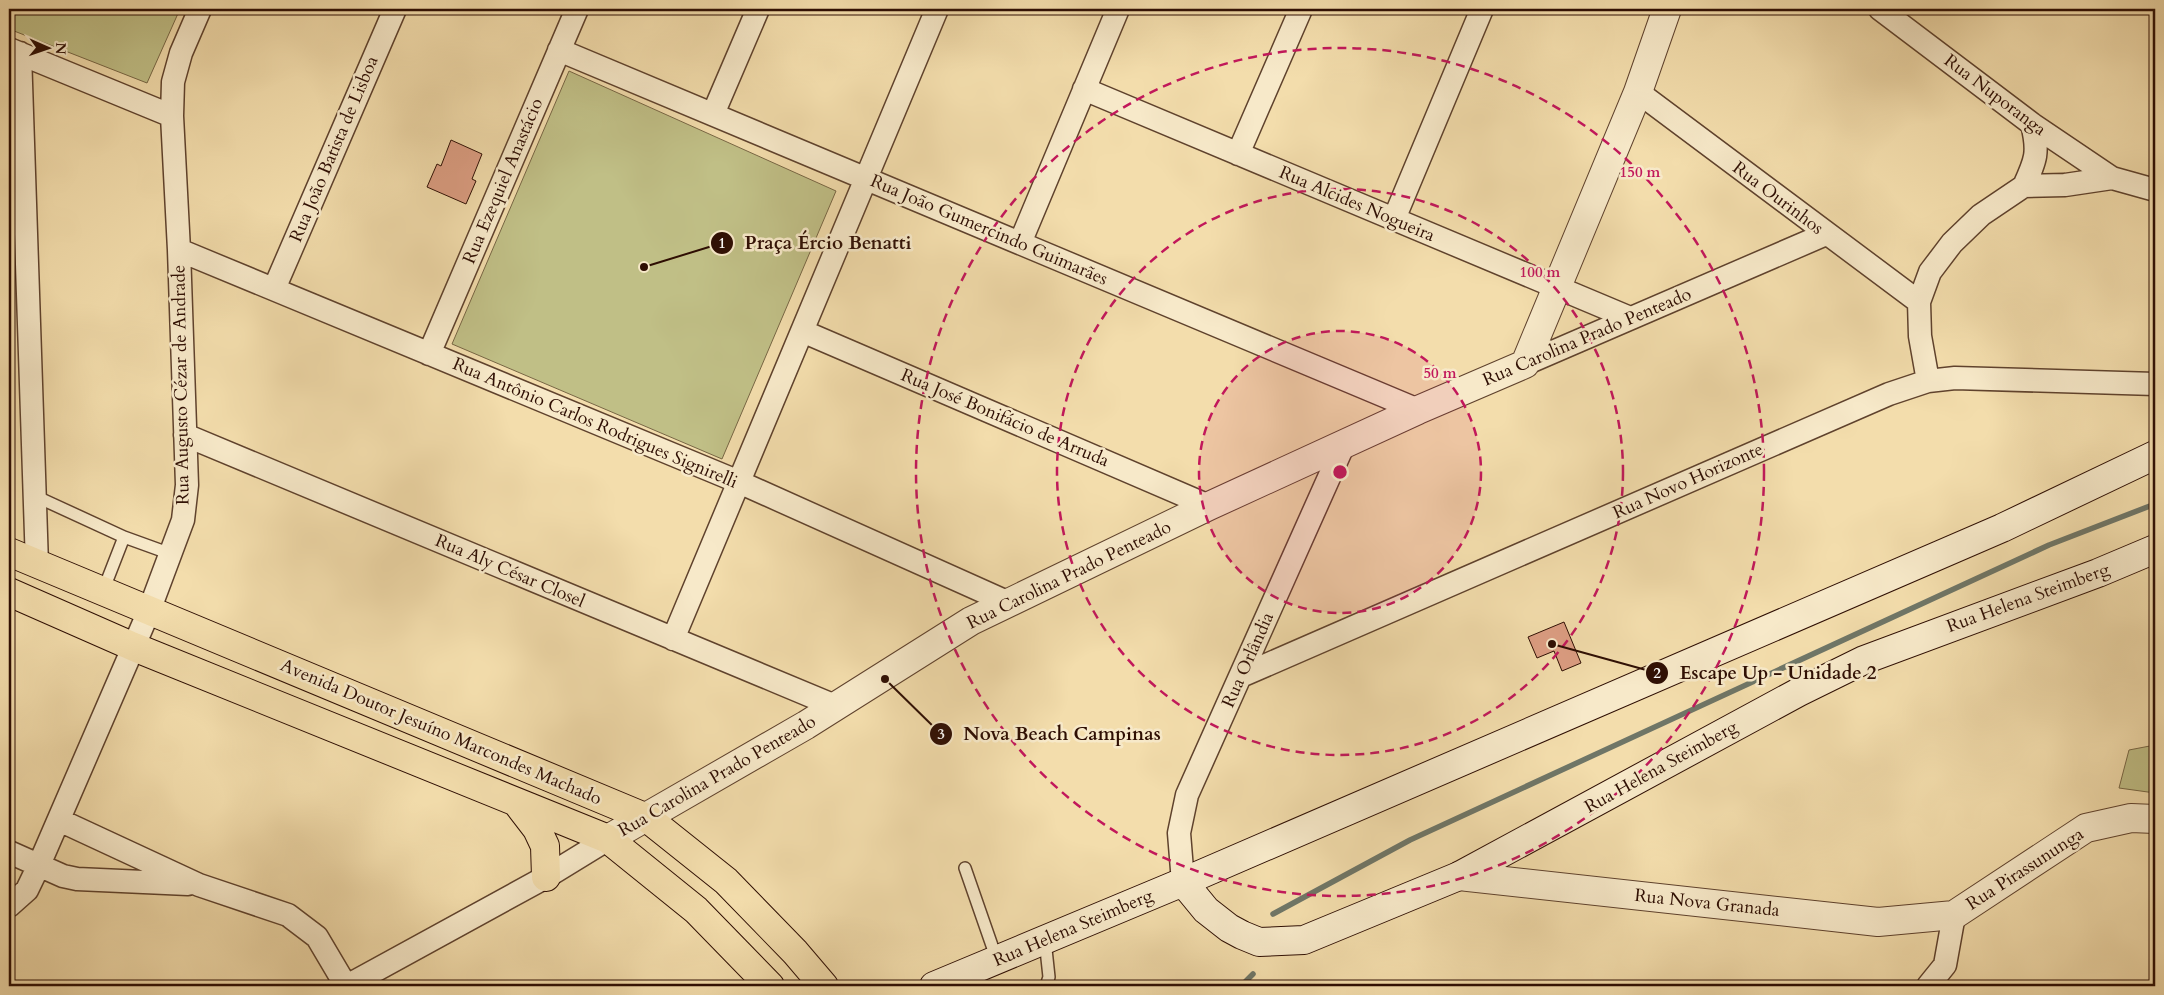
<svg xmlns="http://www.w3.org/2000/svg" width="2164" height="995" font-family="Cardo,serif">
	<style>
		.green { fill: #c0bf86; stroke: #764 }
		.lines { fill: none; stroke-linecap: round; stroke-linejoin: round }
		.stream { stroke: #6f7667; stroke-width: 5.5 }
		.building { fill: #dd9e83; stroke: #2e0e03 }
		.service-casing { stroke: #5f422d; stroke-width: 14 }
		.minor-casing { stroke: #5f422d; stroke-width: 25 }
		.tertiary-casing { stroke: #5f422d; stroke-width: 30 }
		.secondary-casing { stroke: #2e0e03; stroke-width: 30 }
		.primary-casing { stroke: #2e0e03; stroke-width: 30 }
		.service { stroke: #f7e9c9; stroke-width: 11 }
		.minor { stroke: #f7e9c9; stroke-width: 22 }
		.tertiary { stroke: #f7e9c9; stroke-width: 28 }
		.secondary { stroke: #f7e9c9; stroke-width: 28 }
		.primary { stroke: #f3ddac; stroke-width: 28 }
		.ring { fill: none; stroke: #c2185b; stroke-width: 2.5; stroke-dasharray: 9 6 }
		.labels { text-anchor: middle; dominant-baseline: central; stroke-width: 5; stroke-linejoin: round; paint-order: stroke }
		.street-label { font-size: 18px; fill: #2e0e03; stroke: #f7e9c9 }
		.centre { fill: #c2185b; stroke: #f7e9c9; stroke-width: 2.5 }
		.ring-label { font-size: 15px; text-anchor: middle; font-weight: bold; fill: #c2185b; stroke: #f7e9c9; stroke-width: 5; stroke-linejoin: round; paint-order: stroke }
		.leader { fill: none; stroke: #2e0e03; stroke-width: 2 }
		.callout-dot { fill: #2e0e03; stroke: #f7e9c9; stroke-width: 2 }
		.mark-label { font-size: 15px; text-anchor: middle; font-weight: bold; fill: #fff }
		.callout-label { font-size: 19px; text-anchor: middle; font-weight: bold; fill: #2e0e03; stroke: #f7e9c9; stroke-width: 5; stroke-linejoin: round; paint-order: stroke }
	</style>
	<rect width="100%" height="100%" fill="#f3ddac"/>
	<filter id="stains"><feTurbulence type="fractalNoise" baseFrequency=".004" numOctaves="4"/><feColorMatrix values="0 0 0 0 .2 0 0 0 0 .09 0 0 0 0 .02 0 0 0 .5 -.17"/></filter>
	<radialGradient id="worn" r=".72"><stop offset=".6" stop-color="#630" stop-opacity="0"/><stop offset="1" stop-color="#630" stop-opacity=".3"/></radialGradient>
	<path class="green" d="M9 9H180L147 83 9 29Z
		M569 71 836 191 722 459 452 344Z
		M2155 745V793L2119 788 2129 750Z"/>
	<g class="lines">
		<path class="stream" d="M1273 914 1410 840 2049 545 2155 504
			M1241 986 1253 974"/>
	</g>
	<path class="building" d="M451 140 482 154 472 179 476 181 466 204 427 187 437 164 441 166Z
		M1564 622 1581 663 1562 671 1554 651 1537 658 1528 637Z"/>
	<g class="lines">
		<defs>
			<path id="service" d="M35 496 124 537 171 554
				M103 591 124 537
				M965 868 997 960
				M1045 940 1049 977 1046 986"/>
			<path id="minor" d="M1880 9 2032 124 2112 178
				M9 49 172 116
				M559 50 1418 410
				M20 53 37 565
				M1084 89 1630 318
				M1638 92 1919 302
				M713 114 758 9
				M1238 154 1301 9
				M2024 186C2036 160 2039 152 2032 124
				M1394 219 1482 9
				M1020 243 1118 9
				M179 250 739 482 1009 603
				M274 289 395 9
				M802 331 1209 506
				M429 354 577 9
				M1525 364 1826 234
				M1928 381 1920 336 1919 302 1930 272 1952 243 1981 215 2024 186 2065 185 2112 178 2155 190
				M185 435 835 706
				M673 639 937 9
				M1241 676 1889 394 1928 381 1955 378 2155 384
				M59 820 199 885 288 915 317 937 346 986
				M9 852 63 876 77 879 188 884
				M1183 882 1179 833 1187 795 1344 444
				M9 906 27 890 39 865 149 611 183 520 187 485 179 250 172 116 173 82 181 53 200 9
				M347 986 546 877 608 839
				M1928 986 1945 965 1954 915"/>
			<path id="tertiary" d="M608 839 806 725 971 621 1209 506 1418 410 1525 364 1638 92 1667 9
				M1459 876 1878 922 1954 915 2086 828 2131 818 2155 819"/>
			<path id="secondary" d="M1183 882 1206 910 1229 928 1242 935 1259 942 1304 940 1459 876 1799 692 1864 660 2098 573 2155 549
				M934 986 1183 882 2002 528 2155 455"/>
			<path id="primary" d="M9 552 647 818 726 881 795 952 824 986
				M9 592 134 647 608 839 696 910 770 986
				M517 803 537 829 545 846 546 877"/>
		</defs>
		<use href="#service" class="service-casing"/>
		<use href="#minor" class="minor-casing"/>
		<use href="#tertiary" class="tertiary-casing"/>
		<use href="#secondary" class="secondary-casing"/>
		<use href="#primary" class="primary-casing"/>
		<use href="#service" class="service"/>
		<use href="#minor" class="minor"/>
		<use href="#tertiary" class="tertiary"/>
		<use href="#secondary" class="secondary"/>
		<use href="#primary" class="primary"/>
	</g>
	<circle cx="1340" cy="472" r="141" fill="#c2185b" fill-opacity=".12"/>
	<g class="ring">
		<circle cx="1340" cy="472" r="141"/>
		<circle cx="1340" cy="472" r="283"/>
		<circle cx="1340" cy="472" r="424"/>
	</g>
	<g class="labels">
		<g class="street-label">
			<text transform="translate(1995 95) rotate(37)">Rua Nuporanga</text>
			<text transform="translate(334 149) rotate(-67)">Rua João Batista de Lisboa</text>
			<text transform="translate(503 181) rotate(-67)">Rua Ezequiel Anastácio</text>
			<text transform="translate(1778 198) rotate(37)">Rua Ourinhos</text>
			<text transform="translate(1357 204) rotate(23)">Rua Alcides Nogueira</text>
			<text transform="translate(989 230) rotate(23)">Rua João Gumercindo Guimarães</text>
			<text transform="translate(1587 337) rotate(-23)">Rua Carolina Prado Penteado</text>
			<text transform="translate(181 385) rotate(-91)">Rua Augusto Cézar de Andrade</text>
			<text transform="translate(1005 418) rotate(23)">Rua José Bonifácio de Arruda</text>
			<text transform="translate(595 423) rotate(23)">Rua Antônio Carlos Rodrigues Signirelli</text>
			<text transform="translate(1688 481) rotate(-24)">Rua Novo Horizonte</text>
			<text transform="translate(510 571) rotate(23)">Rua Aly César Closel</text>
			<text transform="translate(1069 575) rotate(-26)">Rua Carolina Prado Penteado</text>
			<text transform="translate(2028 598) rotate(-20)">Rua Helena Steimberg</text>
			<text transform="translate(1248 660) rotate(-66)">Rua Orlândia</text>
			<text transform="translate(441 732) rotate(23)">Avenida Doutor Jesuíno Marcondes Machado</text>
			<text transform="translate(1661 767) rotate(-29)">Rua Helena Steimberg</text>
			<text transform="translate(717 776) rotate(-30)">Rua Carolina Prado Penteado</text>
			<text transform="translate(2025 869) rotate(-33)">Rua Pirassununga</text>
			<text transform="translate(1707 903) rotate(6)">Rua Nova Granada</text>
			<text transform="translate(1073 928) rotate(-23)">Rua Helena Steimberg</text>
		</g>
	</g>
	<circle cx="1340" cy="472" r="8" class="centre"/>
	<g class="ring-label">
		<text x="1640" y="177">150 m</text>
		<text x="1540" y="277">100 m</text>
		<text x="1440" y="378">50 m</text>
	</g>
	<path class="leader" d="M644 267L722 243M1552 644L1657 673M885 679L941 734"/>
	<g class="callout-dot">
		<circle cx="644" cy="267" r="5"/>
		<circle cx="1552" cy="644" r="5"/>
		<circle cx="885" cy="679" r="5"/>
		<circle cx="722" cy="243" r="12"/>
		<circle cx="1657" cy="673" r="12"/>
		<circle cx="941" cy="734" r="12"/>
	</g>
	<g class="mark-label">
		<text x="722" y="248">1</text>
		<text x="1657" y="678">2</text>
		<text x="941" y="739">3</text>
	</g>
	<g class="callout-label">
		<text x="828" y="249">Praça Ércio Benatti</text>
		<text x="1778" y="679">Escape Up - Unidade 2</text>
		<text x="1062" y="740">Nova Beach Campinas</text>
	</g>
	<rect width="2164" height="995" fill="none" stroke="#f3ddac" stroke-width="30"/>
	<rect x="10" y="10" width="2144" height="975" fill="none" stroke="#2e0e03" stroke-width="2.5"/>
	<rect x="15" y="15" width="2134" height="965" fill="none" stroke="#2e0e03"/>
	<g transform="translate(48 48) rotate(92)" stroke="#f7e9c9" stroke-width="4" paint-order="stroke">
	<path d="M0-4L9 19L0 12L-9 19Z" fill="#2e0e03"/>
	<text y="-8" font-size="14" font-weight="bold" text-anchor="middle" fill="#2e0e03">N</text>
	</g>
	<rect width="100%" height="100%" filter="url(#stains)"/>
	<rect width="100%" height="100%" fill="url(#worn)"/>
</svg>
